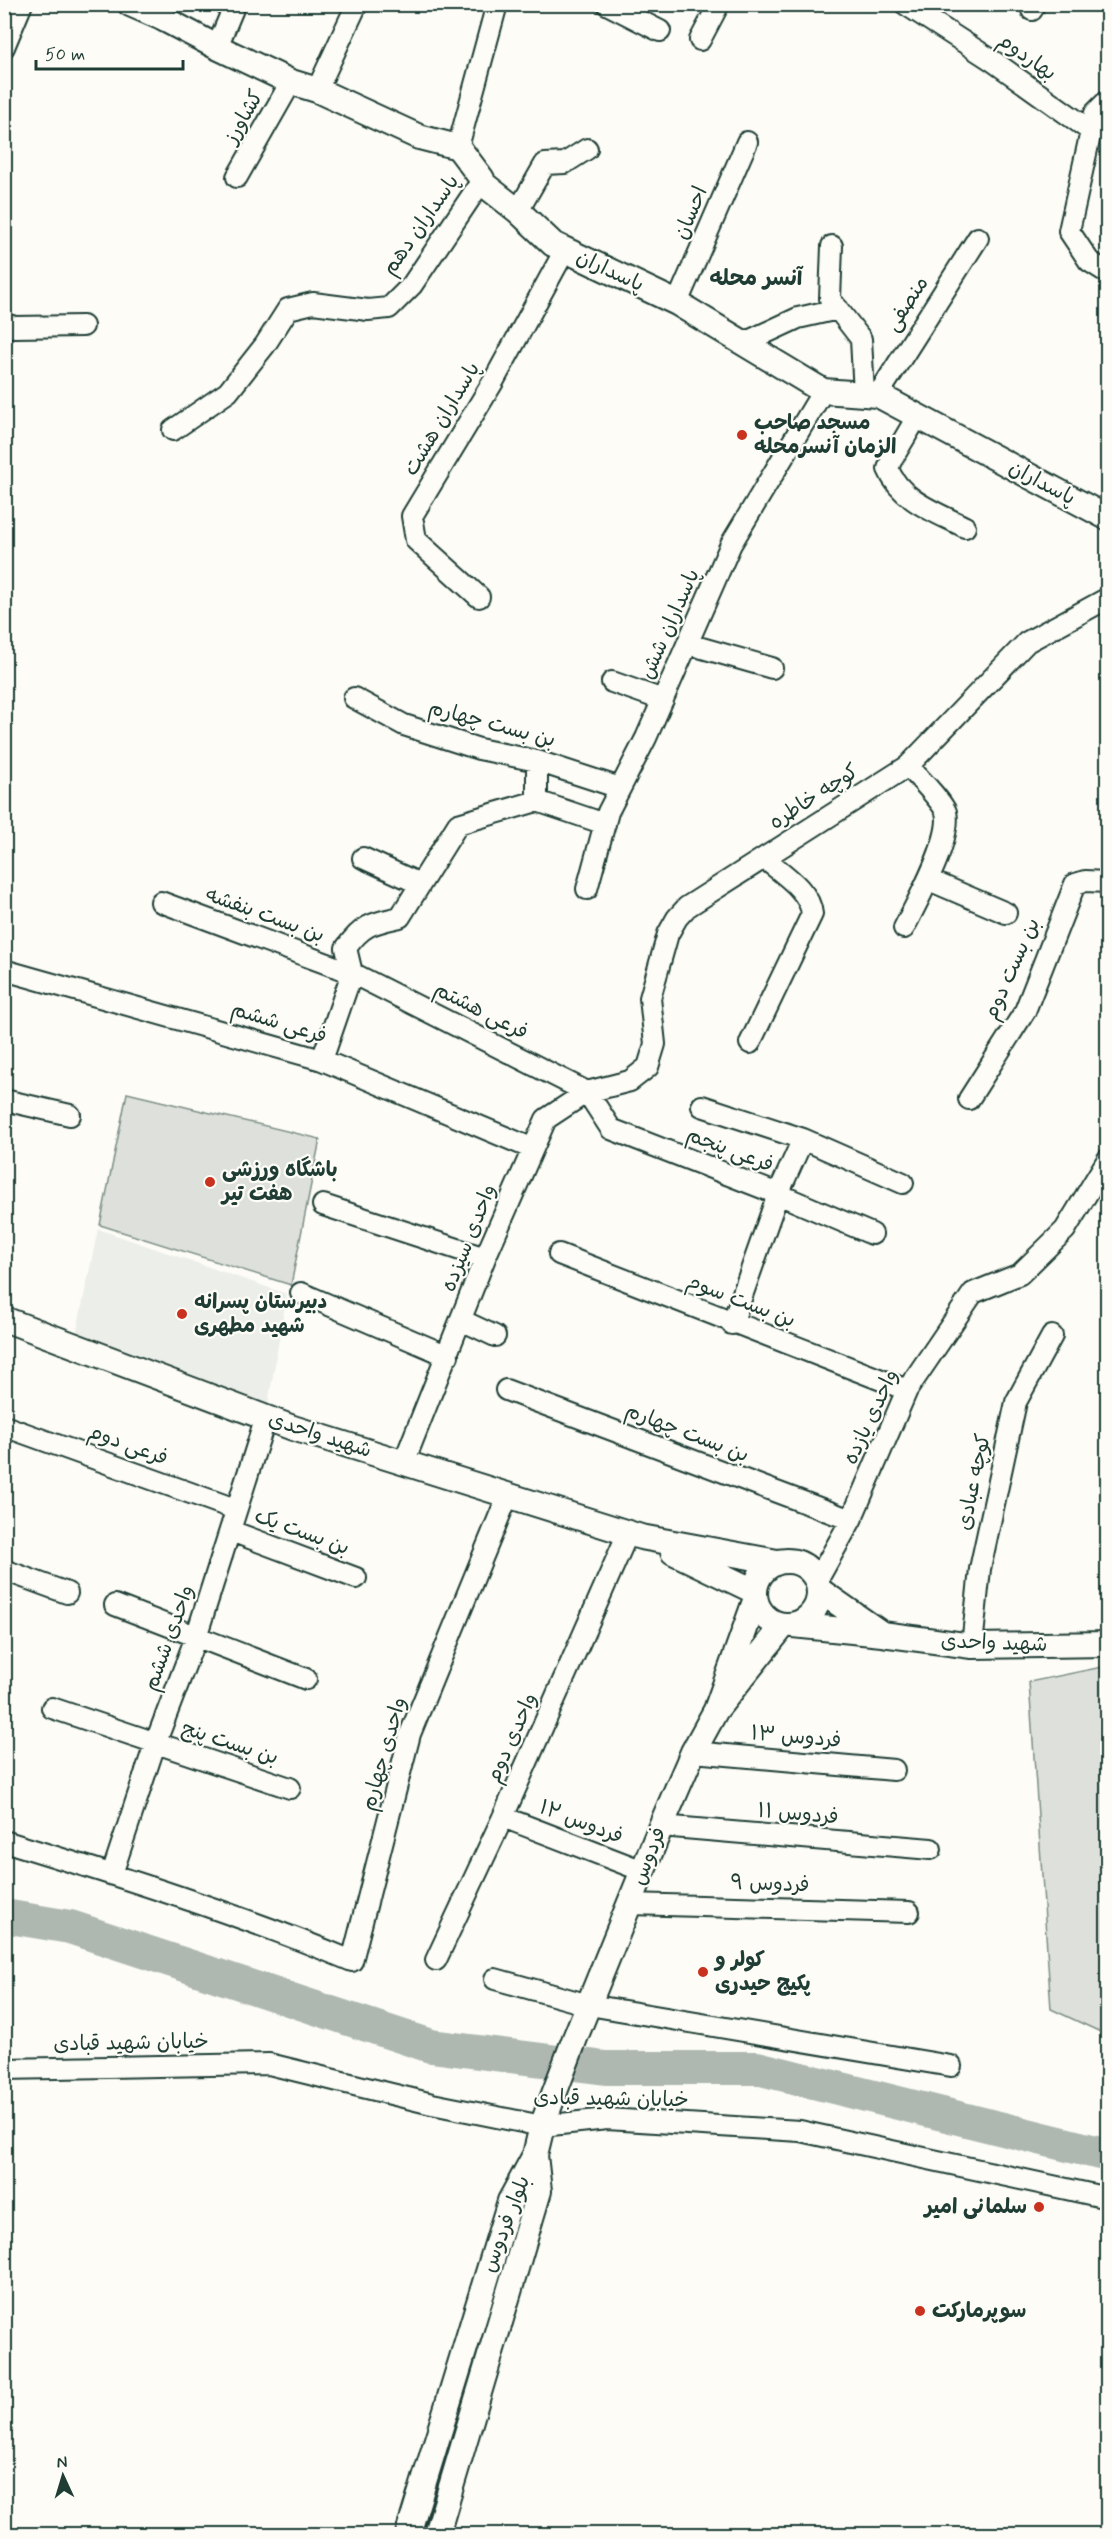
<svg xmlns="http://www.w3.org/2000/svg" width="1112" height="2539" font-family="Mynerve,'Playpen Sans Arabic',sans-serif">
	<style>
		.built { fill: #eceee9 }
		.green { fill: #dde0db; stroke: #7e8e88; stroke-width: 1.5 }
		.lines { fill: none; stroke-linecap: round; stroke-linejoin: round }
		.river { stroke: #aeb8b1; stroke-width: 34 }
		.minor-casing { stroke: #1f3d34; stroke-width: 24 }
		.tertiary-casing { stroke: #1f3d34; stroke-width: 28 }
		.minor { stroke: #fdfcf7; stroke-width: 20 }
		.tertiary { stroke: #fdfcf7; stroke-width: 24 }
		.poi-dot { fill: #c8321e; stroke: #fdfcf7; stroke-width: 2 }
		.labels { text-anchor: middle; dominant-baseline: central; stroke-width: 4.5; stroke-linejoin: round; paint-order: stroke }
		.street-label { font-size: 21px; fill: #1f3d34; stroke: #fdfcf7 }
		.poi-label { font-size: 21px; font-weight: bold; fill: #1f3d34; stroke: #fdfcf7; text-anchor: start }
		.neighbourhood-label { font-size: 22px; font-weight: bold; fill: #1f3d34; stroke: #fdfcf7 }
	</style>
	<rect width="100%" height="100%" fill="#fdfcf7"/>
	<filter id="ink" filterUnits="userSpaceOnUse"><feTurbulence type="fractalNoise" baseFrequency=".0167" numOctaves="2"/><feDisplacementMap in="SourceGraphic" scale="12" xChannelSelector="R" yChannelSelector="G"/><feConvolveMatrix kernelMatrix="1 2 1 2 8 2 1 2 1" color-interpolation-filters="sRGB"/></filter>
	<g filter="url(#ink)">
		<path class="built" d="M98 1229 287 1294 268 1404 76 1335Z"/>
		<path class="green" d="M127 1093 320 1139 291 1285 100 1225Z
			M1107 1666H1108L1107 2035 1051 2009 1029 1682Z"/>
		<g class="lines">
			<path class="river" d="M4 1916 70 1927 431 2046 606 2068H757L1108 2155"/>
			<defs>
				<path id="minor" d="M607 4 660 31
					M905 4 993 61 1091 131
					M1032 10 1035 4
					M700 40 719 4
					M4 47 22 4
					M217 47 235 4
					M317 90 357 4
					M1108 100 1095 113 1069 231 1089 261 1108 273
					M458 147 497 4
					M237 177 291 82
					M518 211 545 164 565 163 587 149
					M832 246 830 299 861 339 864 394
					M677 303 747 142
					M4 323 14 327 83 326
					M744 343 798 318 838 309
					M878 395 978 238
					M917 417 891 461 888 469C901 501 936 512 965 527
					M173 430 228 392 265 345 288 309 313 303 368 310 389 308 412 285 481 182
					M479 597 416 540 412 516 493 382 565 250
					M688 644 772 668
					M612 682 663 700
					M354 698 404 725 479 749 537 761 620 788
					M537 801V761
					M363 858 420 884
					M929 880 1006 913
					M587 889 608 812 646 738 731 544 823 391
					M161 902 352 973 587 1092 611 1129 778 1194 872 1234
					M904 928C916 904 953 838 946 812 942 801 917 776 908 766
					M4 970 322 1060 531 1148
					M750 1043 812 914C810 890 781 873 764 858
					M322 1060 352 973 346 948C363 924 373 923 400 917L458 824 537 801 605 824
					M969 1099 1025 1011 1075 884 1085 881 1108 882
					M4 1100 70 1115
					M702 1106 803 1139 903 1183
					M323 1205 485 1258
					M559 1254 907 1390
					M301 1293 448 1356
					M461 1320 495 1336
					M732 1324 778 1194 803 1139
					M506 1390 851 1520
					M4 1426 235 1509
					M404 1462 485 1258 546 1119 587 1092 630 1081 648 1067 655 1044 650 998 668 934 677 918 687 907 908 766 1027 642 1108 598
					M231 1531 356 1578
					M4 1570 67 1593
					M817 1581 851 1520 907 1390 973 1293 1020 1274 1065 1230 1108 1159
					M115 1605 306 1679
					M972 1646 980 1569 1016 1402 1052 1336
					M52 1708 290 1788
					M693 1752 894 1770
					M503 1817 643 1871
					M661 1826 931 1849
					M4 1841C122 1877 239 1914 352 1961L410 1734 508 1495
					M112 1874 155 1744 196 1637 266 1417
					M630 1904 909 1912
					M436 1960 503 1817 628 1533
					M495 1979 589 2005 951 2066
					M4 2069 269 2064 432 2104 542 2126 607 2119 800 2131 1108 2198"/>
				<path id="tertiary" d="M130 4 162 18 217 47 291 82 317 90 419 137 458 147 482 179 481 182 518 211 553 244 677 303 823 391 878 395 1108 518
					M4 1319 293 1428 641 1537 777 1562
					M673 1552 754 1591
					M755 1593a32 32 0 1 1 64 0a32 32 0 1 1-64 0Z
					M755 1601 716 1710 783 1626
					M793 1625 882 1634 819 1590
					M882 1634 972 1646 1108 1644
					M408 2534 510 2201 535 2155 542 2126 575 2038 661 1826 693 1752 716 1710
					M437 2534 539 2191 535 2155"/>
			</defs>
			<use href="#minor" class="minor-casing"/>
			<use href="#tertiary" class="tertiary-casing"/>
			<use href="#minor" class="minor"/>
			<use href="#tertiary" class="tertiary"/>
		</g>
	</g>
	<g class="poi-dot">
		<circle cx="742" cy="435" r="6"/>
		<circle cx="210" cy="1182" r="6"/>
		<circle cx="182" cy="1314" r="6"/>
		<circle cx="703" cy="1972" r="6"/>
		<circle cx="1039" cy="2207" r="6"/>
		<circle cx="920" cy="2311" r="6"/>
	</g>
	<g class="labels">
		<g class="street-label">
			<text transform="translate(1027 57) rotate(35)">بهاردوم</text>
			<text transform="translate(244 117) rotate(-60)">کشاورز</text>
			<text transform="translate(691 213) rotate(-67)">احسان</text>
			<text transform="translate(421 225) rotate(-55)">پاسداران دهم</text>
			<text transform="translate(610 271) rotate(25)">پاسداران</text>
			<text transform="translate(907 304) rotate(-57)">منصفی</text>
			<text transform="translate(442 419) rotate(-59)">پاسداران هشت</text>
			<text transform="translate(1042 483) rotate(28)">پاسداران</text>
			<text transform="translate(670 624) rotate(-66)">پاسداران شش</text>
			<text transform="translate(492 724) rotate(15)">بن بست چهارم</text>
			<text transform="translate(814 797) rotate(-33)">كوچه خاطره</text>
			<text transform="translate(265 915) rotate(20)">بن بست بنفشه</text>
			<text transform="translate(1012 969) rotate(-66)">بن بست دوم</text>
			<text transform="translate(481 1011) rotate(27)">فرعی هشتم</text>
			<text transform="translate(279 1023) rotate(17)">فرعی ششم</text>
			<text transform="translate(730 1150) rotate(21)">فرعی پنجم</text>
			<text transform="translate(469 1238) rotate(-68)">واحدی سیزده</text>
			<text transform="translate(741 1301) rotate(21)">بن بست سوم</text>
			<text transform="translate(871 1417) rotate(-65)">واحدی یازده</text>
			<text transform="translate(687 1433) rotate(21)">بن بست چهارم</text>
			<text transform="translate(320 1435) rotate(18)">شهید واحدی</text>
			<text transform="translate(128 1445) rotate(20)">فرعی دوم</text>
			<text transform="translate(974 1482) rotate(-78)">کوچه عبادی</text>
			<text transform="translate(302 1532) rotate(20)">بن بست یک</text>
			<text transform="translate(169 1638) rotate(-70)">واحدی ششم</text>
			<text transform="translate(994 1643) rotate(2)">شهید واحدی</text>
			<text transform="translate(796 1737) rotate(5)">فردوس ۱۳</text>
			<text transform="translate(512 1738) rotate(-66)">واحدی دوم</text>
			<text transform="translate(230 1743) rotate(18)">بن بست پنج</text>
			<text transform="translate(384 1754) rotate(-74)">واحدی چهارم</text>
			<text transform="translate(798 1814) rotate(5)">فردوس ۱۱</text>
			<text transform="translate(581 1822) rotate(21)">فردوس ۱۲</text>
			<text transform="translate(649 1856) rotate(-68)">فردوس</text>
			<text transform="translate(770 1884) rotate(2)">فردوس ۹</text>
			<text transform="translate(131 2043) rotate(-1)">خیابان شهید قبادی</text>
			<text transform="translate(611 2099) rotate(1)">خیابان شهید قبادی</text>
			<text transform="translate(506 2224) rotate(-69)">بلوار فردوس</text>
		</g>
		<g class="poi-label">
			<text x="754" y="423">مسجد صاحب<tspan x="754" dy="24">الزمان آنسرمحله</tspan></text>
			<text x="222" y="1170">باشگاه ورزشی<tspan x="222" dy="24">هفت تیر</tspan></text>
			<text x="194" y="1302">دبیرستان پسرانه<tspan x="194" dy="24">شهید مطهری</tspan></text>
			<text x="715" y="1960">کولر و<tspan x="715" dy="24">پکیج حیدری</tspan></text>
			<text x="1027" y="2207" text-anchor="end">سلمانی امیر</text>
			<text x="932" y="2311">سوپرمارکت</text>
		</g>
		<g class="neighbourhood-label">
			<text x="756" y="279">آنسر محله</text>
		</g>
	</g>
	<rect width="1112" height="2539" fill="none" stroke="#fdfcf7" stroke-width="24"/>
	<rect x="12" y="12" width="1088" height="2515" fill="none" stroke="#1f3d34" stroke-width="2" filter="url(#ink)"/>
	<g transform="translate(63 2476) rotate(356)" stroke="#fdfcf7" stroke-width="4.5" paint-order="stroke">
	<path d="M0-4.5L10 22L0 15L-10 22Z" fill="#1f3d34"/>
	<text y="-9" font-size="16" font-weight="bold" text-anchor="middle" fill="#1f3d34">N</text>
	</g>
	<path d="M36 60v9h147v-9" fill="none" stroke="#1f3d34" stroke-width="3"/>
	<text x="45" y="60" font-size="18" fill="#1f3d34" stroke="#fdfcf7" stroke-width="4.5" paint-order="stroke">50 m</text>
</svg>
